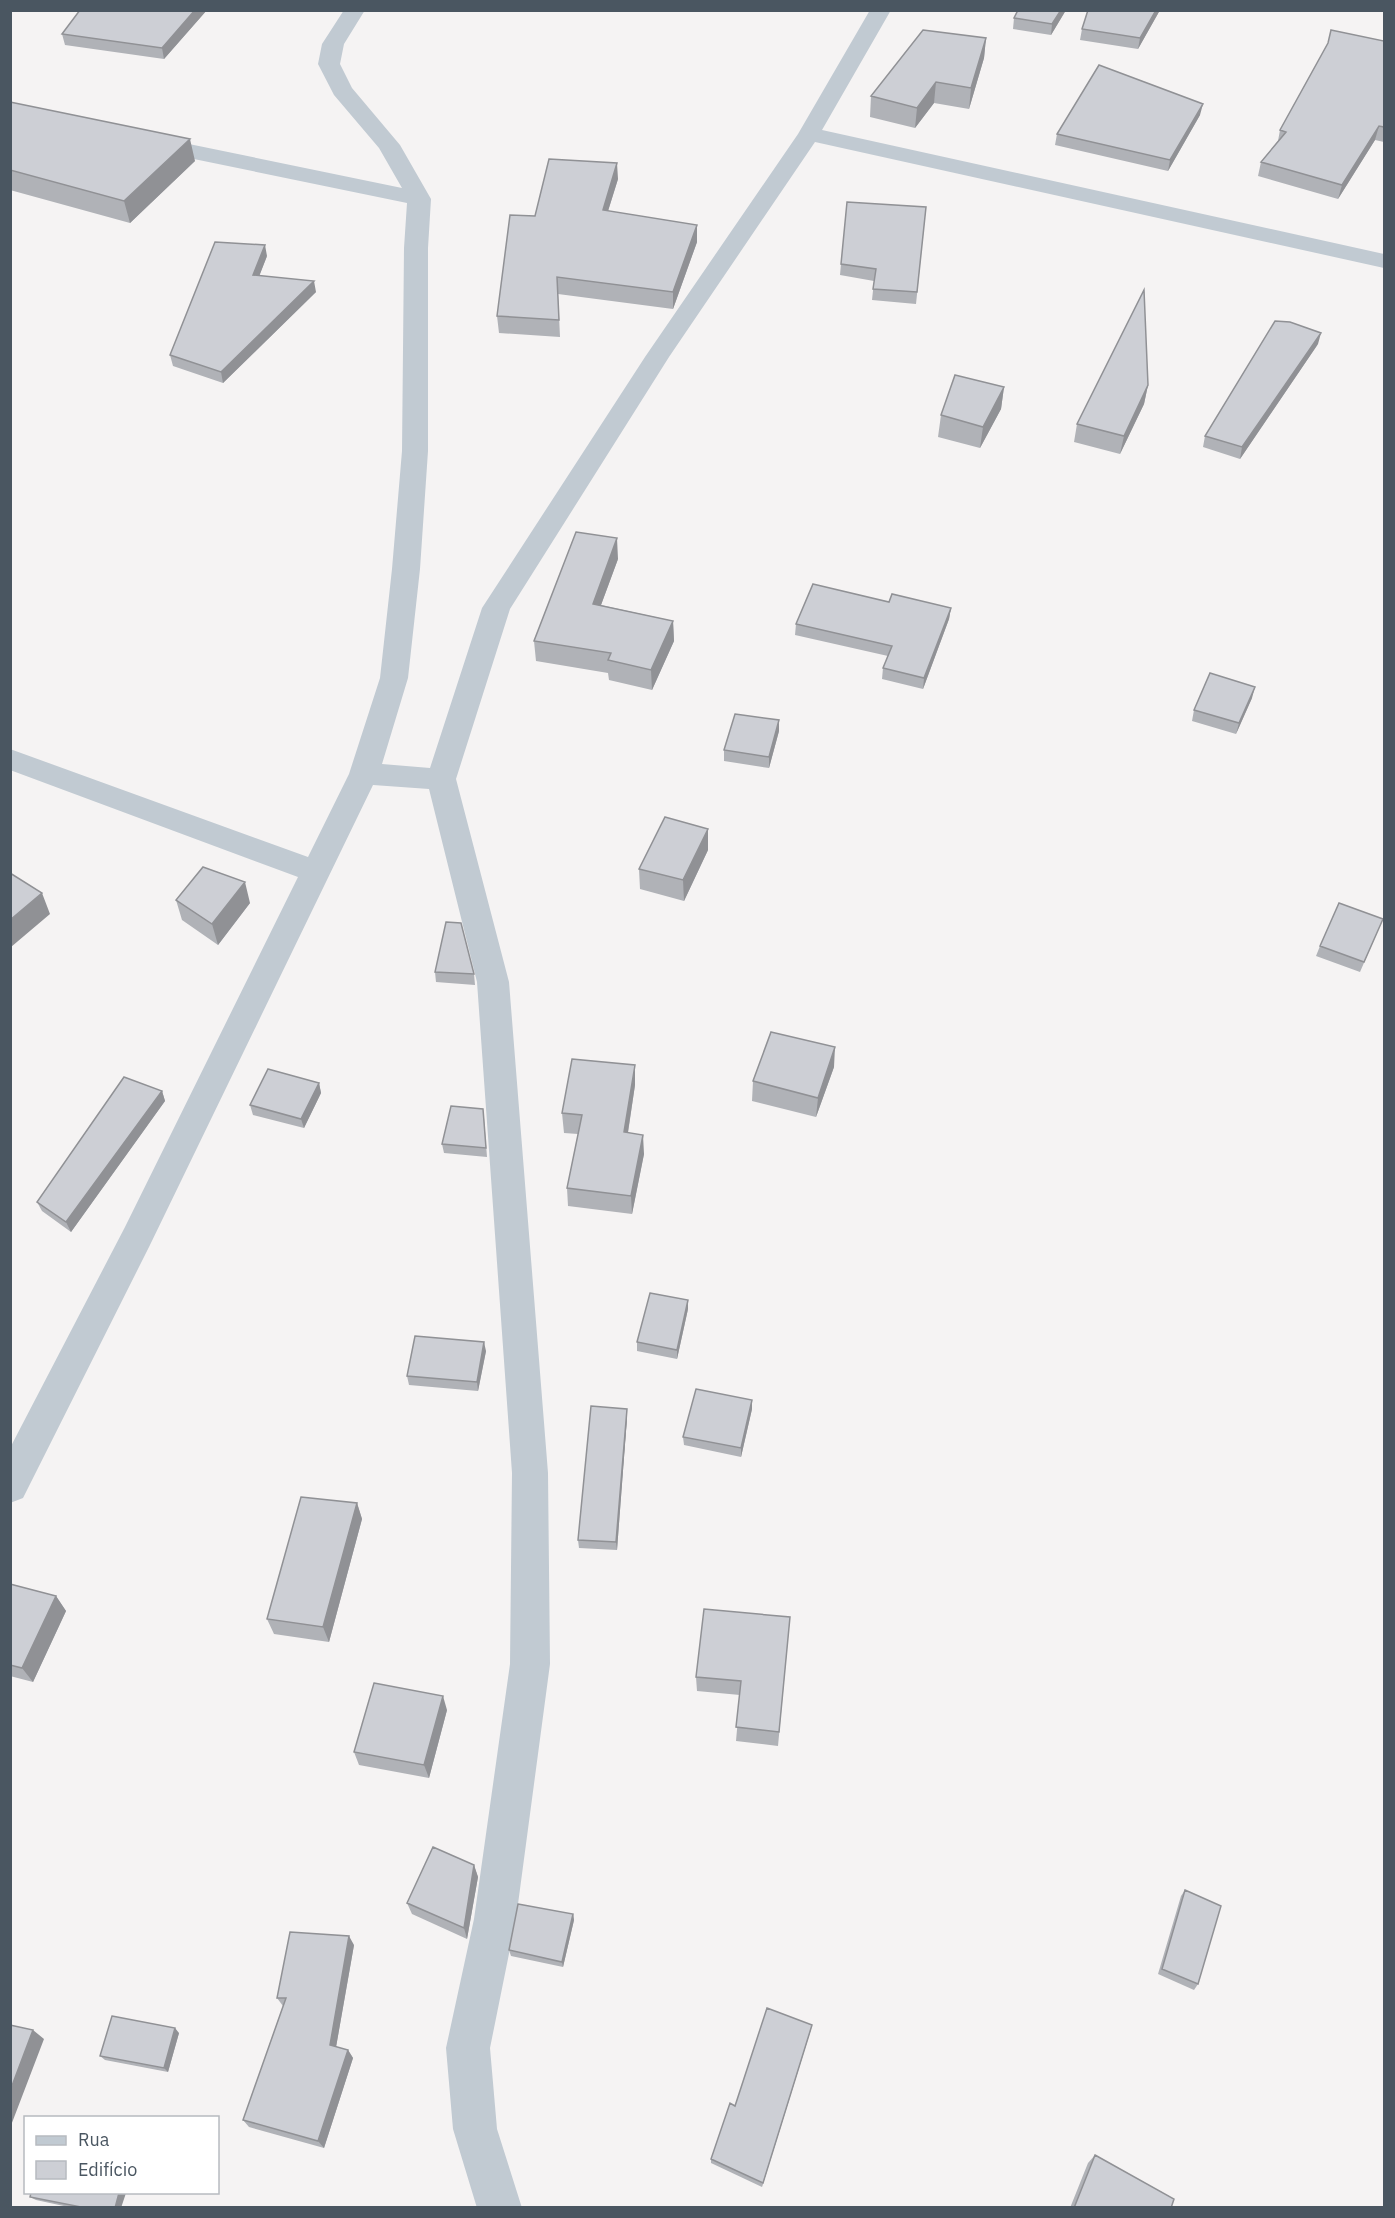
<svg xmlns="http://www.w3.org/2000/svg" width="1395" height="2218" font-family="'IBM Plex Sans',sans-serif">
	<style>
		.lines { fill: none; stroke-linecap: round; stroke-linejoin: round }
		.minor { fill: #c1cad2; fill-rule: evenodd }
		.wall { fill: #b0b2b7 }
		.shaded-wall { fill: #909195 }
		.building { fill: #cdcfd5; stroke: #909195; stroke-width: 1.5 }
	</style>
	<rect width="100%" height="100%" fill="#f5f3f3"/>
	<g class="lines">
		<path class="minor" d="M344 10H365L344 44 340 64 352 88 400 145 431 199 428 248V451L420 569 408 678 382 764 430 768 482 608 645 357 798 134 870 10H891L822 130 1384 254V268L815 142 669 357 510 609 456 779 509 982 548 1473 550 1664 516 1919 490 2048 497 2129 522 2208H477L453 2129 446 2048 474 1919 510 1664 512 1473 477 982 429 789 373 785 149 1247 23 1498 10 1503V1448L125 1227 298 877 10 770V749L308 857 349 774 380 678 392 569 402 451 404 248 407 203 150 150 142 148 139 143 142 138 150 136 402 188 379 148 334 95 318 64 322 44Z"/>
	</g>
	<path class="wall" d="M207 10 164 59 65 45 62 34Z
		M1066 10 1051 35 1013 29 1014 18Z
		M1088 10H1160L1138 49 1080 40 1082 29Z
		M986 38 984 58 969 109 934 103 915 128 870 117 871 96Z
		M1384 41V142L1375 140 1338 199 1258 176 1261 162 1278 141 1280 130Z
		M10 102 195 161 130 223 10 190Z
		M1200 115 1168 171 1055 145 1057 134Z
		M618 179 608 211 697 242 673 309 558 294 560 337 499 333 497 316 535 216Z
		M926 207 916 304 872 300 874 281 840 275 841 264Z
		M267 256 259 276 316 292 223 383 173 366 170 355Z
		M1318 344 1240 459 1203 447 1205 436Z
		M1148 385 1144 404 1120 454 1074 442 1077 424Z
		M1004 387 1001 409 980 448 938 437 941 415Z
		M618 559 601 605 673 621 674 641 652 690 609 680 608 673 536 661 534 641Z
		M889 602 951 608 949 619 923 689 882 679 883 668 888 656 795 635 796 624Z
		M1252 698 1236 734 1192 721 1194 710Z
		M779 731 769 768 724 761V750Z
		M708 850 684 901 640 889 639 869Z
		M176 900 250 903 218 945 182 920Z
		M1383 919 1360 972 1316 956 1320 946Z
		M435 972 474 974 475 985 436 982Z
		M834 1067 816 1117 752 1101 753 1081Z
		M319 1083 321 1093 304 1128 253 1115 250 1105Z
		M635 1085 628 1133 644 1154 632 1214 568 1206 567 1188 578 1134 564 1133 562 1113Z
		M162 1091 165 1101 71 1232 42 1211 37 1202Z
		M484 1118 487 1157 444 1153 442 1144Z
		M688 1309 677 1359 637 1351V1342Z
		M486 1351 478 1391 409 1385 407 1376Z
		M752 1400V1409L741 1457 684 1445 683 1437Z
		M627 1409V1418L617 1550 579 1548 578 1540Z
		M357 1503 362 1519 329 1642 274 1634 267 1619Z
		M10 1584 56 1596 66 1611 33 1682 10 1676Z
		M790 1617 778 1746 736 1741 740 1695 697 1691 696 1677Z
		M447 1710 429 1778 359 1765 354 1752Z
		M474 1865 478 1877 467 1939 412 1914 407 1903Z
		M1185 1890 1198 1984 1194 1990 1158 1974 1181 1896Z
		M573 1914 574 1920 563 1967 511 1956 509 1950Z
		M354 1945 336 2047 348 2050 353 2058 324 2148 249 2127 243 2120 283 2006 277 1998Z
		M811 2029 762 2187 711 2163V2159L735 2106Z
		M179 2033 168 2072 105 2060 100 2056Z
		M1095 2155 1171 2208H1070L1088 2163Z
		M30 2197 121 2208H73L36 2200Z"/>
	<path class="shaded-wall" d="M195 10H207L164 59 162 48Z
		M1061 10H1066L1051 35 1052 24Z
		M1156 10H1160L1138 49 1140 38Z
		M986 38 984 58 969 109 971 88Z
		M936 82 934 103 915 128 917 108Z
		M1203 104 1200 115 1168 171 1170 160Z
		M1379 126 1375 140 1338 199 1342 185Z
		M190 139 195 161 130 223 124 201Z
		M617 163 618 179 603 227V210Z
		M697 225V242L673 309V292Z
		M265 245 267 256 255 287 253 275Z
		M314 281 316 292 223 383 221 372Z
		M1321 333 1318 344 1240 459 1242 447Z
		M1148 385 1144 404 1120 454 1124 436Z
		M1004 387 1001 409 980 448 983 427Z
		M617 538 618 559 594 624 593 604Z
		M951 608 949 619 923 689 924 678Z
		M673 621 674 641 652 690 651 670Z
		M1255 687 1252 698 1236 734 1239 723Z
		M779 720V731L769 768V757Z
		M708 829V850L684 901 683 880Z
		M245 882 250 903 218 945 212 924Z
		M42 893 50 914 11 947 10 920Z
		M835 1047 834 1067 816 1117 818 1098Z
		M635 1065V1085L625 1151 624 1132Z
		M319 1083 321 1093 304 1128 301 1119Z
		M162 1091 165 1101 71 1232 66 1222Z
		M643 1135 644 1154 632 1214 631 1196Z
		M688 1300V1309L677 1359V1350Z
		M484 1342 486 1351 478 1391 477 1382Z
		M752 1400V1409L741 1457V1448Z
		M627 1409V1418L617 1550 616 1542Z
		M357 1503 362 1519 329 1642 323 1627Z
		M56 1596 66 1611 33 1682 22 1668Z
		M443 1696 447 1710 429 1778 424 1765Z
		M474 1865 478 1877 467 1939 464 1928Z
		M573 1914 574 1920 563 1967 562 1962Z
		M349 1936 354 1945 335 2053 330 2045Z
		M812 2025 811 2029 762 2187 763 2183Z
		M175 2028 179 2033 168 2072 164 2068Z
		M33 2030 44 2039 10 2128V2091Z
		M348 2050 353 2058 324 2148 318 2141Z
		M119 2193H126L121 2208H115Z"/>
	<path class="building" d="M80 10H195L162 48 62 34Z
		M1018 10H1061L1052 24 1014 18Z
		M1088 10H1156L1140 38 1082 29Z
		M923 30 986 38 971 88 936 82 917 108 871 96Z
		M1331 30 1384 41V127L1379 126 1342 185 1261 162 1286 132 1280 130 1328 43Z
		M1099 65 1203 104 1170 160 1057 134Z
		M10 102 190 139 124 201 10 170Z
		M549 159 617 163 603 210 697 225 673 292 557 277 559 320 497 316 510 215 535 216Z
		M847 202 926 207 917 292 873 289 876 269 841 264Z
		M215 242 265 245 253 275 314 281 221 372 170 355Z
		M1144 290 1148 385 1124 436 1077 424Z
		M1275 321 1290 322 1321 333 1242 447 1205 436Z
		M955 375 1004 387 983 427 941 415Z
		M576 532 617 538 593 604 673 621 651 670 608 660 611 653 534 641Z
		M813 584 889 602 892 594 951 608 924 678 883 668 892 646 796 624Z
		M1210 673 1255 687 1239 723 1194 710Z
		M735 714 779 720 769 757 724 750Z
		M665 817 708 829 683 880 639 869Z
		M203 867 245 882 212 924 176 900Z
		M10 873 42 893 10 920Z
		M1339 903 1383 919 1364 962 1320 946Z
		M446 922 461 923 474 974 435 972Z
		M771 1032 835 1047 818 1098 753 1081Z
		M572 1059 635 1065 624 1132 643 1135 631 1196 567 1188 582 1115 562 1113Z
		M268 1069 319 1083 301 1119 250 1105Z
		M124 1077 162 1091 66 1222 37 1202Z
		M451 1106 483 1109 486 1148 442 1144Z
		M650 1293 688 1300 677 1350 637 1342Z
		M415 1336 484 1342 477 1382 407 1376Z
		M696 1389 752 1400 741 1448 683 1437Z
		M591 1406 627 1409 616 1542 578 1540Z
		M301 1497 357 1503 323 1627 267 1619Z
		M10 1584 56 1596 22 1668 10 1665Z
		M704 1609 790 1617 779 1732 736 1727 741 1681 696 1677Z
		M374 1683 443 1696 424 1765 354 1752Z
		M433 1847 474 1865 464 1928 407 1903Z
		M1185 1890 1221 1906 1198 1984 1162 1969Z
		M518 1904 573 1914 562 1962 509 1950Z
		M290 1932 349 1936 330 2045 348 2050 318 2141 243 2120 286 1998H277Z
		M767 2008 812 2025 763 2183 711 2159 730 2103 735 2106Z
		M112 2016 175 2028 164 2068 100 2056Z
		M10 2025 33 2030 10 2091Z
		M1095 2155 1174 2199 1171 2208H1074Z
		M31 2193H119L115 2208H86L30 2197Z"/>
	<rect width="1395" height="2218" fill="none" stroke="#4a5661" stroke-width="24"/>
	<rect x="24" y="2116" width="195" height="78" fill="#ffffff" stroke="#b7bbc0" stroke-width="1.5"/>
	<rect x="36" y="2136" width="30" height="9" fill="#c1cad2" stroke="#b7bbc0" stroke-width="1.5"/>
	<text x="78" y="2146" font-size="18" fill="#4a5661">Rua</text>
	<rect x="36" y="2161" width="30" height="18" fill="#cdcfd5" stroke="#b7bbc0" stroke-width="1.5"/>
	<text x="78" y="2176" font-size="18" fill="#4a5661">Edifício</text>
</svg>
